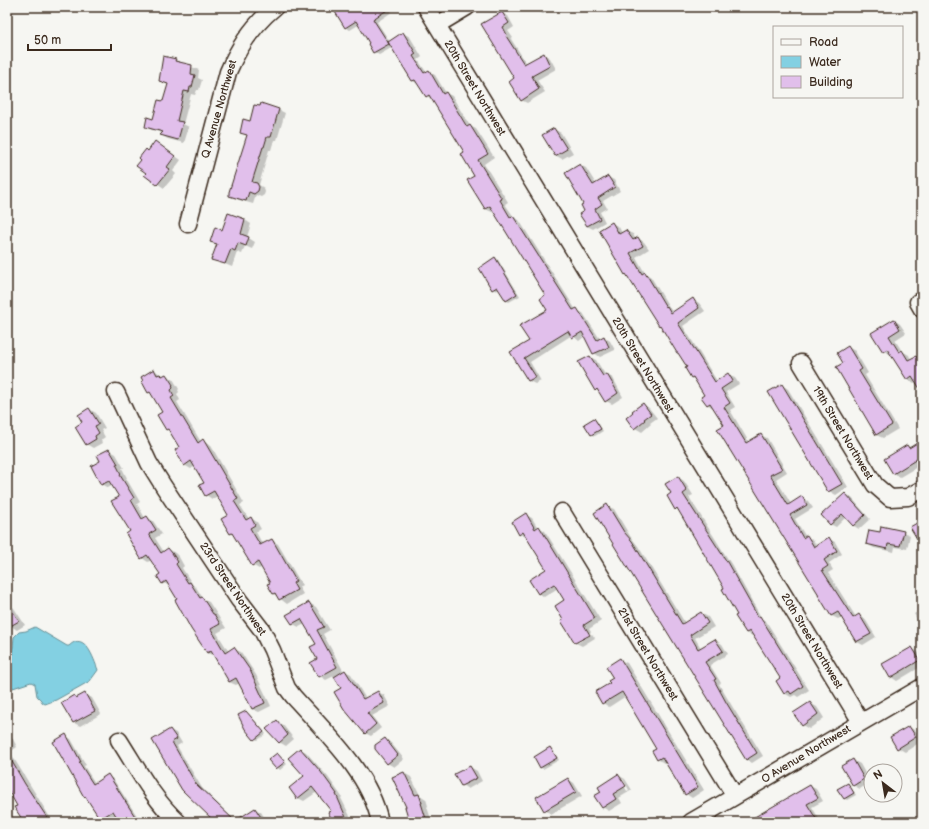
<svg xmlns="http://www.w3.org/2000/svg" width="929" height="829" font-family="'Balsamiq Sans',sans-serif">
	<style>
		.water { fill: #83d0e2; stroke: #668e94 }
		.shadow { fill: #0003; fill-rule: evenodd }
		.building { fill: #e1bfeb; stroke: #3b2a1e }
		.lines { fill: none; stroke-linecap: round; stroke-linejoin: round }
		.minor-casing { stroke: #3b2a1e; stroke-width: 19 }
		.minor { stroke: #f6f6f2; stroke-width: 16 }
		.labels { text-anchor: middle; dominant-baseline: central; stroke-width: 3; stroke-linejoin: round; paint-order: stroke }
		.street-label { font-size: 11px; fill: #3b2a1e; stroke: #f6f6f2 }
	</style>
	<rect width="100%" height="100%" fill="#f6f6f2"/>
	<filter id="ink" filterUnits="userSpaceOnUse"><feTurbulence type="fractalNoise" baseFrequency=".025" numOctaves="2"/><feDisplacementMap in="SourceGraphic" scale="8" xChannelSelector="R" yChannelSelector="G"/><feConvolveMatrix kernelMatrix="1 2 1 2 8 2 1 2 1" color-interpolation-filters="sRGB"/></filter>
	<g filter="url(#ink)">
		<path class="water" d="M35 627 67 646H69C85 630 94 660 98 670L90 681 56 700 45 704 42 702 41 700 37 696 35 684 31 682 13 688 7 682V662L13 647 14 637 19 632 26 631Z"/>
		<path class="shadow" d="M333 7H389L392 12 377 22 390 42 403 33 410 37 422 57 418 60 427 73 429 72 435 75 446 93 452 96 470 126 476 129 494 157 484 164 508 202 505 204 514 217 519 220 576 310 583 313 600 339 604 337 610 341 615 350 600 357 594 353 585 336 579 341 572 335 530 362 541 381 535 384 529 381 512 353 530 342 548 310 546 296 494 211 492 212 485 209 476 176 465 152 433 100 427 96 418 84 413 81 393 47 379 55 374 52 371 43 360 24 350 30 345 27Z
			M535 7H567L558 12 552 9 543 14 536 10Z
			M502 13 508 16 514 27 508 31 513 38 511 39 527 64 544 54 550 58 556 69 537 80 545 92 527 103 521 100 515 79 483 24Z
			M175 60 199 70 198 78 202 80 199 90H197L195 95 191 94 183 124 189 127 184 143 168 139 161 135 163 133 152 130 146 127 154 120 164 102 169 85 160 81Z
			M279 110 285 113 277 140H274L271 150H269L259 185 264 188 265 192 264 195 261 197 256 195 253 204 236 199 229 195 248 136 241 132 250 122Z
			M554 129 561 133 573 153 562 159 555 155Z
			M156 142 181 160 173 171 176 174 164 188 145 175 147 173 148 152Z
			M580 165 586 168 596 184 608 177 614 180 620 191 603 201 607 208 600 212 605 222 593 229 587 226Z
			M245 220 251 224 247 237 255 242 252 249 245 246 242 254 237 252 232 267 213 259 218 245 211 241 222 231Z
			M612 223 619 227 622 233 626 231 633 234 636 240 638 238 644 242 649 249 636 257 645 273 651 277 671 310 674 312 693 299 699 303 705 311 683 326 717 381 728 375 735 378 739 384 726 392 735 407 730 410 749 442 761 435 767 438 787 472 776 479 791 504 802 497 808 501 813 508 795 519 806 537H807L813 540 817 546 829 539 835 542 842 554 829 563 833 570 828 573 856 617 859 615 865 619 876 637 863 645 857 642 842 617 838 619 832 616 725 425 713 408 707 404 705 395 696 380 692 378 688 371V367L662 326 659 325Z
			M496 258 498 260 520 296 509 302 506 300 499 289 496 291 493 289Z
			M894 320 900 324 906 333 895 340 902 351 909 355 911 360 916 357 922 360V390L916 381 914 383 907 379 891 354H890L884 351Z
			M848 347 855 351 868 373 865 375 898 429 883 438 876 435 844 363Z
			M590 357 596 360 606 376 607 375 613 378 623 397 612 404 606 401 601 393 596 390Z
			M154 370 163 376 166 375 173 379 179 389 178 390 179 392 177 394 180 400 177 402 201 442 203 441 210 444 244 503 240 505 249 519 251 518 257 522 261 529 256 532 263 545 272 540 278 544 302 585 299 587 303 594 287 604 274 594 268 585 271 583 262 567 259 569 252 565 235 535 231 533 229 515 218 496 212 499 206 495 205 483 195 466 191 469 184 465 181 448 171 431 167 429 163 412 153 395 149 392Z
			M782 385 788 389 848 487 836 495 829 491Z
			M643 404 649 408 657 418 650 423 651 424 642 432 635 428Z
			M89 409 96 413 105 428 101 430 105 437 101 440 102 443 93 448 86 444 84 423Z
			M594 419 597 421 603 431 595 436 592 435Z
			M922 441V464L900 477 893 473 907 446 911 448Z
			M109 450 116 454 124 468H122L127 478H126L140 502 137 504 145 518 147 517 153 521 162 534 155 538 164 552 168 549 175 553 179 557 184 566 182 568 193 585 196 587 204 600 209 602 226 628 217 633 229 652 234 649 241 652 256 675 271 706 259 712 252 709 240 683 236 685 229 682 215 656 207 653 171 586 163 583 161 575 151 560 148 562 142 558 131 532 120 497 113 485 108 488 101 484V461Z
			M678 477 684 481 693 495 689 497 733 567 762 619 766 621 809 690 798 697 795 695 791 697 784 693 782 679 754 636H753L746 633 726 588 680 511 676 509 672 494Z
			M846 494 851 497 870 519 859 529 854 526 846 517 836 527 830 524Z
			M607 506 614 509 630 536 638 546 685 623 701 613 708 617 714 627 695 638 701 648 715 640 722 644 728 654 710 665 721 683 719 684 732 706 763 756 752 763 746 759Z
			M526 515 532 518 538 528 539 527 545 531 601 621 589 629 591 632 578 641V643L592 634 595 638 582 646 576 643 563 621 566 600 558 588 544 597 539 593 547 570 527 537H526L520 534Z
			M903 532 910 535 907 549 895 547 894 552 874 548 867 544 881 533Z
			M309 603 316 607 330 630 323 634 344 672 345 671 351 674 366 699 378 692 384 695 390 706 372 716 381 728 371 736 365 733 334 676 326 680 320 676 317 644 305 624 299 627 293 624Z
			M8 604 14 608 25 625 17 630 11 626 7 621Z
			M922 609V627L914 614Z
			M912 648 918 652 922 658V666L897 681 891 677Z
			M620 660 627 663 704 790 692 798 686 794 666 761 664 763 657 759 658 749 626 696 609 707 603 703 614 678Z
			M85 694 92 698 101 714 80 726 74 723V696L78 698Z
			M810 703 817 707 824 718 809 729 802 725Z
			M246 712 249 714 266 734 258 740 255 739Z
			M277 722 283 725 294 739 286 746 279 742Z
			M909 727 916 731 922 741 905 752 898 748Z
			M170 730 176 733 182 743 177 746 202 788 236 822 255 809 261 812 267 822H217L153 741Z
			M7 736 13 739 17 747 10 752 51 819H49L51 822H25L18 806 7 787Z
			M66 736 71 739 86 765 84 766 95 783 108 776 113 779 141 822H121L116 815 106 822 101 818 87 798 85 796Z
			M385 739 391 743 404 759 394 767 387 763 375 747Z
			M550 748 553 750 559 760 543 769 540 767Z
			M300 749 306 752 328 777 342 797 341 798 353 822H326L325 820 332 817V811L317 792 304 801 298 798 306 776Z
			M277 754 287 764 280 770 270 760Z
			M853 760 860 764 870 782 860 789 853 785Z
			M470 767 477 771 482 781 468 789 462 785Z
			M404 773 411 777 420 795 426 799 428 806 427 807 432 822H412L407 807Z
			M618 775 625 779 632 790 619 798 622 803 609 811 602 807V792ZM620 779H623L629 790 627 791Z
			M568 779 574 783 582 796 551 814 545 810Z
			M848 784 850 786 856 795 847 800 844 798Z
			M810 786 816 789 823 801 812 807 821 822H748Z"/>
		<path class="building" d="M332 7H392L373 19 389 44 373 53 368 44 369 43 356 21 345 28Z
			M502 12 509 23 503 27 507 35 506 36 524 64 544 53 550 66 532 76 539 89 521 101 509 82 514 78 481 24Z
			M403 32 416 54 413 56 424 73 429 70 443 94 446 92 467 127 470 125 488 154 478 160 502 199 500 200 510 217 513 216 573 310 577 308 597 340 604 336 609 347 593 354 582 332 572 338 568 331 524 358 536 377 528 381 510 352 529 341 519 326 547 310 540 299 545 295 490 206 485 209 467 180 474 176 461 154 464 152 429 95 426 97 415 80 412 81 388 42Z
			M163 56 176 59 175 61 192 65 191 74 195 75 192 87H190L189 92 184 91 177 121 183 122 178 140 160 135 163 132 145 127 147 117 153 119 158 100 163 101 168 84 159 81Z
			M261 103 279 109 271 137H267L264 147H263L252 182 257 183 259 187 258 191 254 194 249 192 246 201 229 196V192L247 135 240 133 243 119 250 121 254 105 260 106Z
			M554 128 567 149 555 156 542 135Z
			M155 141 175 156 167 167 170 169 157 185 144 175 146 173 136 166 141 160 139 158 146 149 148 151Z
			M580 164 593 185 608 176 615 187 598 198 602 204 595 209 600 219 587 226 579 214 584 211 581 205 583 204 565 173Z
			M228 213 245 219 241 234 249 237 246 246 238 243 235 251 231 249 225 264 211 260 217 244 210 242 215 227 222 230Z
			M612 222 619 234 626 230 633 240 638 237 643 246 630 253 642 274 645 272 666 307 667 306 671 313 693 298 699 308 678 323 715 382 728 373 733 381 721 389 730 403 724 407 746 443 761 434 782 469 770 475 788 505 802 496 807 505 790 515 803 538 807 535 814 547 829 537 837 551 824 560 828 566 822 570 853 618 859 614 871 634 856 642 838 612 831 616 818 595H819L717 429 724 425 710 403 707 405 701 397 704 395 693 377 691 378 685 368 687 367 678 353H677L660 325 659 326 626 274 625 275 599 230Z
			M495 257 517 294 506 301 497 287 492 290 479 268Z
			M894 319 900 329 889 336 899 352 902 350 908 360 916 356 922 365V392L912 376 907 380 887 349 883 352 871 333Z
			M848 346 862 369 859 371 892 425 876 435 836 367 843 363 837 353Z
			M590 356 603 376 607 374 618 393 605 402 597 389 595 391 578 362Z
			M154 369 157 375 160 374 162 376 166 374 173 385 172 386 173 388 171 390 174 396 171 398 198 443 203 439 238 499 234 501 246 520 251 517 255 525 250 528 260 545 272 539 296 581 293 583 297 590 279 600 275 593 273 594 267 584 270 583 258 562 252 566 232 533 230 534 221 519 228 515 214 491 205 496 199 485 204 483 191 461 184 466 175 450 179 447 168 429 166 430 157 415 162 412 150 392 148 393 142 382 143 381 141 377Z
			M782 384 842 484 828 492 768 392Z
			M643 403 651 414 644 419 645 420 634 429 626 418 633 412 632 411Z
			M89 408 99 424 95 426 99 433 95 436 96 439 86 445 75 427 82 422 78 415Z
			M594 418 601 429 591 435 584 424Z
			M922 440V456L893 474 884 459 907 445 909 448Z
			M109 449 118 464H116L121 474 120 475 134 498 131 500 142 519 147 516 156 530 149 534 161 553 168 548 172 553 178 562 176 564 188 583 190 582 193 587 200 598 202 597 213 614H214L220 624 211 629 225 653 234 647 250 670 265 703 252 709 236 678 229 682 211 651 207 653 191 629 175 600 177 599 166 581 162 584 157 576 160 574 147 555 141 559 126 534 130 531 111 501 119 497 109 481 101 485 91 466 100 461 97 455Z
			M678 476 687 491 683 494 727 562 758 617 760 616 803 686 791 694 789 691 784 694 776 681 780 678 750 631 746 633 735 616 737 615 722 589 724 588 677 508 675 510 667 496 671 493 665 484Z
			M845 493 865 515 853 526 842 514 830 525 821 515Z
			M607 504 624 532 632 541 682 624 701 612 708 623 690 635 698 649 715 639 723 651 705 662 716 679 714 680 726 702 757 753 746 760 594 513Z
			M526 513 535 529 539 526 595 618 584 625 590 635 575 643 561 621 563 620 555 606 564 600 554 584 538 594 529 580 546 569 523 532 519 535 512 522Z
			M922 520V547L910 527Z
			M881 526 904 531 900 546 888 544 887 549 866 544 869 530 880 532Z
			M309 602 324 627 317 630 337 667 319 677 310 663 317 659 310 647 316 644 301 619 292 624 286 615Z
			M7 603 19 621 7 628Z
			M912 647 920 660 890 678 882 664Z
			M620 658 698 787 685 795 662 757 657 760 652 751 656 749 622 692 602 704 595 692 610 683 608 681 613 678 606 667Z
			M345 670 363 699 378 691 384 703 367 713 376 724 365 734 344 709 334 692 341 688 334 677Z
			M85 693 95 711 73 723 61 703 74 695 76 698Z
			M810 702 818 714 802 726 793 713Z
			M246 711 264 732 254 740 245 729 238 715Z
			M277 720 288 735 279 743 266 729Z
			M909 726 916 737 897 749 890 737Z
			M170 729 177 739 172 742 196 784 235 821 255 808 264 822H215L182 790 152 740Z
			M66 734 81 762H79L93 784 108 774 136 818 130 822H120L113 811 100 819 85 796 84 797 53 742Z
			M385 738 398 755 387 764 375 749V745Z
			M550 747 557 758 540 768 534 757Z
			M300 748 321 772 337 794H336L348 822H333L328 812 331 811 312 787 297 799 289 788 304 776 288 758Z
			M7 753 25 784 50 822H24L14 807 17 806 7 788Z
			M277 753 285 762 276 769 268 760Z
			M853 759 864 779 853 786 841 766Z
			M470 766 477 778 461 786 454 774Z
			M404 772 415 795 419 794 422 803H421L427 822H411L409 816 408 817 405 807H406L392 777Z
			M618 774 626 786 613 794 616 799 602 808 594 796 601 792 598 787Z
			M568 778 576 792 544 811 536 797Z
			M848 783 854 793 844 799 837 789Z
			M810 785 818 798 807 804 818 822H746Z"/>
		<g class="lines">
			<defs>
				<path id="minor" d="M426 7 861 722
					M437 25 467 7
					M188 224 228 72C239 46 253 25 275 7
					M918 302 922 309
					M801 363 875 485 890 498 908 497 922 489
					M116 392 149 463 164 487 239 600 262 630 272 650 287 688 293 696C325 732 370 773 380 822
					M562 512 735 796
					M119 740C137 768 153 799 178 822
					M691 822 922 687"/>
			</defs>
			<use href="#minor" class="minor-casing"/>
			<use href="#minor" class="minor"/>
		</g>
	</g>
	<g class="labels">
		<g class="street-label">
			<text transform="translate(475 88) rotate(59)">20th Street Northwest</text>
			<text transform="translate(219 109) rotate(-74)">Q Avenue Northwest</text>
			<text transform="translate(643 365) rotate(59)">20th Street Northwest</text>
			<text transform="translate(843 433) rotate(59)">19th Street Northwest</text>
			<text transform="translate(233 589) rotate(56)">23rd Street Northwest</text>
			<text transform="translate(812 641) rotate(59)">20th Street Northwest</text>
			<text transform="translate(648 654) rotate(59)">21st Street Northwest</text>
			<text transform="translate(806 754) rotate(-31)">O Avenue Northwest</text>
		</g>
	</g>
	<rect width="929" height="829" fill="none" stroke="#f6f6f2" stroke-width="24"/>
	<rect x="12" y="12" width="905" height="805" fill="none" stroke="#3b2a1e" stroke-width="1.5" filter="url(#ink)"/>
	<rect x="773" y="26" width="130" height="72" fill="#f6f6f2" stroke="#aba49d"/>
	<rect x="781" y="39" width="20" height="6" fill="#f6f6f2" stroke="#aba49d"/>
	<text x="809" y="46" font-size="12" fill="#3b2a1e">Road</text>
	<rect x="781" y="56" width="20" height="12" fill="#83d0e2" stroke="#aba49d"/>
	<text x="809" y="66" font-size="12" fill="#3b2a1e">Water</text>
	<rect x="781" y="76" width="20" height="12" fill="#e1bfeb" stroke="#aba49d"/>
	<text x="809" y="86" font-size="12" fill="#3b2a1e">Building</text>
	<g transform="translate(883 783) rotate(329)"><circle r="19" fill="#f6f6f2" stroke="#aba49d"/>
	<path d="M0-3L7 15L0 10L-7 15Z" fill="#3b2a1e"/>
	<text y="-6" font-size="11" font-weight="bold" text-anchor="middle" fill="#3b2a1e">N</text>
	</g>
	<path d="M28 44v6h83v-6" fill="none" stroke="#3b2a1e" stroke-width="2"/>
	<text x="34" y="44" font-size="12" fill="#3b2a1e" stroke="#f6f6f2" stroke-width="3" paint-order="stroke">50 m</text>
</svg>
